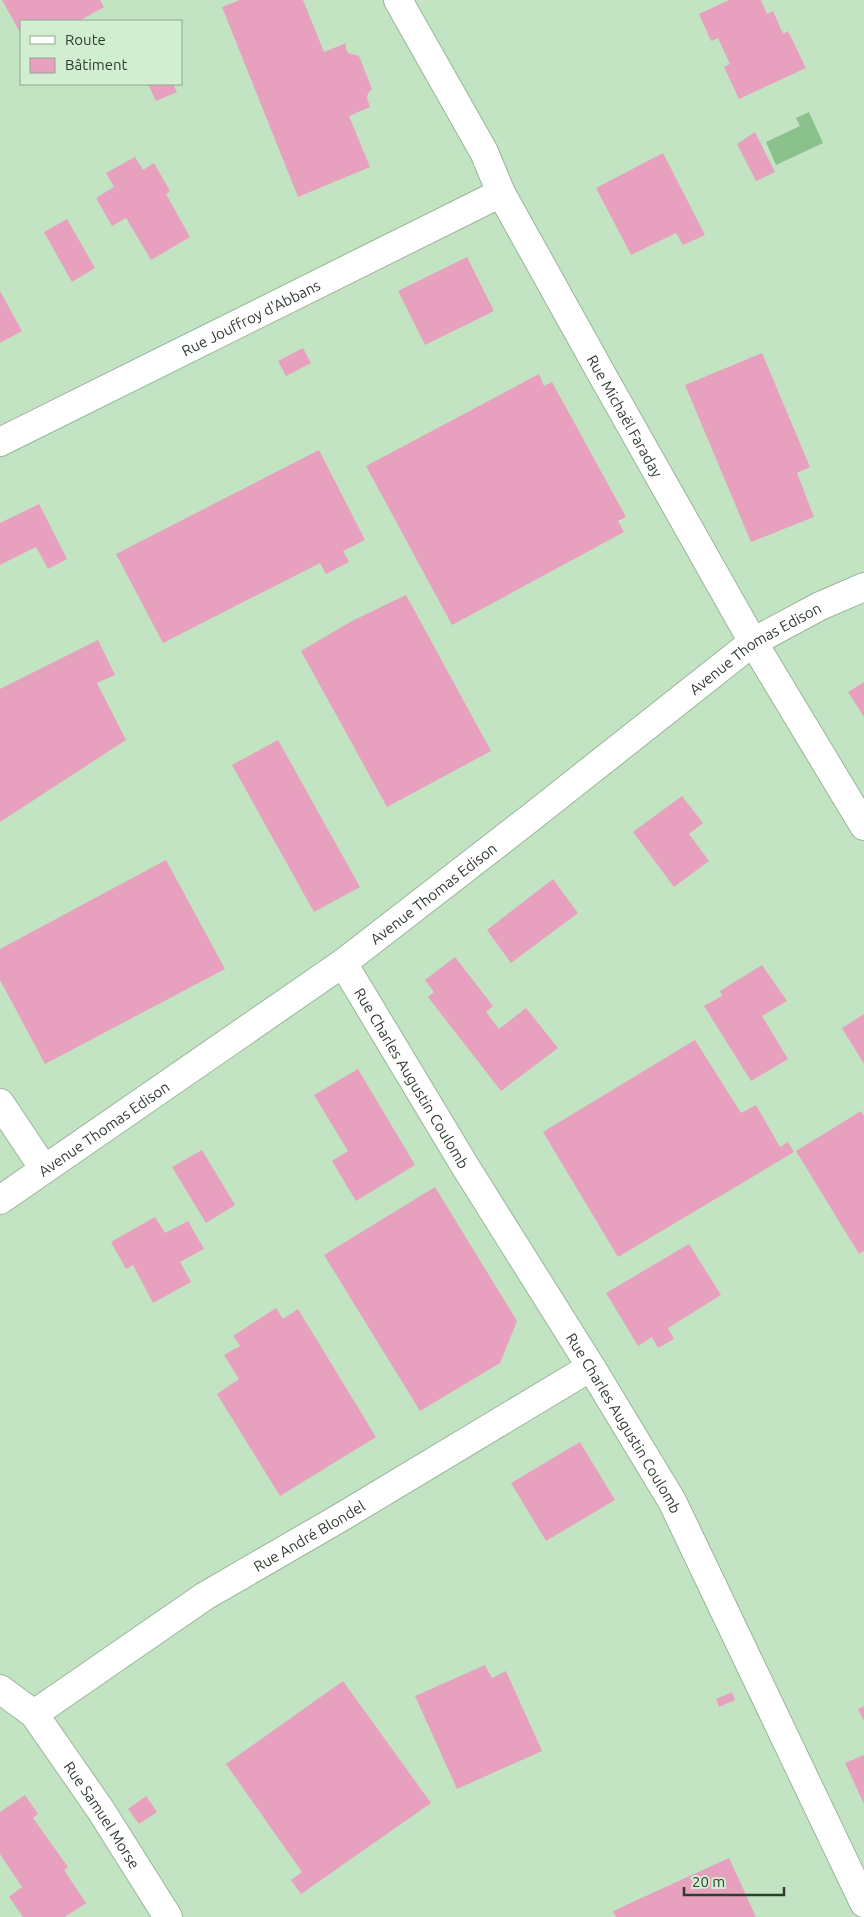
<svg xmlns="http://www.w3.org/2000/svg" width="864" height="1917" font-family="Ubuntu,sans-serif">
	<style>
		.built { fill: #c2e4c2; fill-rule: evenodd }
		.water { fill: #8bc18c }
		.building { fill: #e8a0bf }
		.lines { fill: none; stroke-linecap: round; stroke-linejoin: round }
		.minor-casing { stroke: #9ab59a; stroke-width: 30 }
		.minor { stroke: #fff; stroke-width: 28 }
		.labels { text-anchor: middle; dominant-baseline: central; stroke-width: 5; stroke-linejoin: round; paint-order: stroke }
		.street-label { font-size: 15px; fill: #313c31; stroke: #d1eed1 }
	</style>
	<rect width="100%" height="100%" fill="#d1eed1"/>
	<path class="built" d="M0 0H864V1917H0ZM21 21H181V84H21Z"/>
	<path class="water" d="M809 112 823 143 776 165 766 142 800 126 796 118Z"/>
	<path class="building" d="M2 0H100L104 7 79 21H21V34Z
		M240 0H303L324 52 346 43V49L348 53 359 56 372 89 368 93 367 98 370 107 349 116 370 167 298 197 222 7Z
		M729 0H761L767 14 773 11 783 34 788 31 806 68 739 99 724 67 730 64 718 38 711 41 699 14Z
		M148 84H173L177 92 156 101Z
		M755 132 775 172 756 181 737 144Z
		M663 153 705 235 683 245 676 233 631 255 596 188Z
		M135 157 143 170 154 163 170 191 166 194 190 237 151 260 126 218 112 226 96 198 114 187 106 173Z
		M67 219 95 268 72 282 44 232Z
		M467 257 494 311 425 345 398 291Z
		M0 291 22 331 0 343Z
		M303 348 311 363 286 376 278 361Z
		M762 353 810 467 797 473 814 517 751 542 685 385Z
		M539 374 544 386 552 382 626 517 618 521 624 532 452 625 366 466Z
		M319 450 365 540 343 551 349 562 326 574 320 563 163 643 116 554Z
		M39 504 67 559 48 569 36 547 0 565V523Z
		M406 595 491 751 387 807 301 651 352 621Z
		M98 640 115 675 97 683 126 740 0 822V689Z
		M864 682V717L848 692Z
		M278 740 360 887 314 912 232 765Z
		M682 796 703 823 689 834 709 861 674 887 633 832Z
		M166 860 225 969 45 1064 0 980V949Z
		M553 879 578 913 511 963 487 930Z
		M455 957 493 1006 486 1012 499 1029 526 1008 558 1048 501 1091 428 997 434 992 425 980Z
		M762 965 787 1001 762 1016 788 1059 751 1081 704 1006 722 996 720 991Z
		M864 1014V1064L842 1028Z
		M695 1040 741 1113 756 1105 780 1147 788 1142 794 1152 618 1257 543 1132Z
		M358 1069 415 1165 356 1201 332 1161 348 1151 314 1095Z
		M861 1111 864 1116V1251L859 1254 796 1151Z
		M202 1150 235 1205 206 1223 172 1167Z
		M435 1187 517 1321 500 1363 420 1411 324 1255Z
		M155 1217 165 1233 188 1221 204 1249 180 1262 191 1282 153 1303 133 1265 126 1269 111 1242Z
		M689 1244 721 1295 668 1328 674 1339 658 1348 652 1337 638 1346 606 1293Z
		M276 1308 283 1319 298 1309 376 1437 280 1496 217 1394 239 1379 224 1355 240 1346 233 1336Z
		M580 1442 615 1500 546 1541 511 1483Z
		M485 1665 492 1678 506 1671 542 1751 457 1789 415 1696Z
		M343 1681 431 1803 301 1894 291 1880 302 1872 226 1764Z
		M732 1692 735 1700 719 1707 716 1699Z
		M864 1706V1721L858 1709Z
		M864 1755V1804L845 1763Z
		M25 1795 38 1814 33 1818 68 1867 64 1870 86 1903 65 1917H23L9 1897 22 1887 0 1854V1812Z
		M146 1796 157 1812 139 1824 128 1809Z
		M729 1858 756 1917H616L613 1911Z"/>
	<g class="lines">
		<defs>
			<g id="minor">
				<path id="s1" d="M398 0 484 152 501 193 605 380 753 642 864 826"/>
				<path id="s2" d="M0 442 501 193"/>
				<path id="s3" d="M343 963 465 1166 591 1367 672 1501 864 1903"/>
				<path d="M0 1103 44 1169"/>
				<path id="s4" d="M0 1200 343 963 529 819 753 642 820 606 864 587"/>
				<path id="s5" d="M0 1689 34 1714 100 1809 168 1917"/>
				<path id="s6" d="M34 1714 205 1596 338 1519 591 1367"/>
			</g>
		</defs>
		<use href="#minor" class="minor-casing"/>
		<use href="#minor" class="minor"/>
	</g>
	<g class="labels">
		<g class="street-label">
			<text stroke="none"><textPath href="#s2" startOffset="280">Rue Jouffroy d'Abbans</textPath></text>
			<text stroke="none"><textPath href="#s1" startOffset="474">Rue Michaël Faraday</textPath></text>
			<text stroke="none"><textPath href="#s4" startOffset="936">Avenue Thomas Edison</textPath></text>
			<text stroke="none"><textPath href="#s4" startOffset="531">Avenue Thomas Edison</textPath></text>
			<text stroke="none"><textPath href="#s3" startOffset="134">Rue Charles Augustin Coulomb</textPath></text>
			<text stroke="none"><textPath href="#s4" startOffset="126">Avenue Thomas Edison</textPath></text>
			<text stroke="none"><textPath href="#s3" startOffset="539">Rue Charles Augustin Coulomb</textPath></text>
			<text stroke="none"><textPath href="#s6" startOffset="328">Rue André Blondel</textPath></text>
			<text stroke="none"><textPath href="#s5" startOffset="164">Rue Samuel Morse</textPath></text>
		</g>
	</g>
	<rect x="20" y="20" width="162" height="65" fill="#d1eed1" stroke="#91a791"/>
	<rect x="30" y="36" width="25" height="8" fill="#ffffff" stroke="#91a791"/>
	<text x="65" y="45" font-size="15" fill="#313c31">Route</text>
	<rect x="30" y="58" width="25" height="15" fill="#e8a0bf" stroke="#91a791"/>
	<text x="65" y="70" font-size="15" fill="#313c31">Bâtiment</text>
	<path d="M684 1887v8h100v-8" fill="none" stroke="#313c31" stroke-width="2.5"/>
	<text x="692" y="1887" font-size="15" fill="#313c31" stroke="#d1eed1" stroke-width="4" paint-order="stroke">20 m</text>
</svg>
